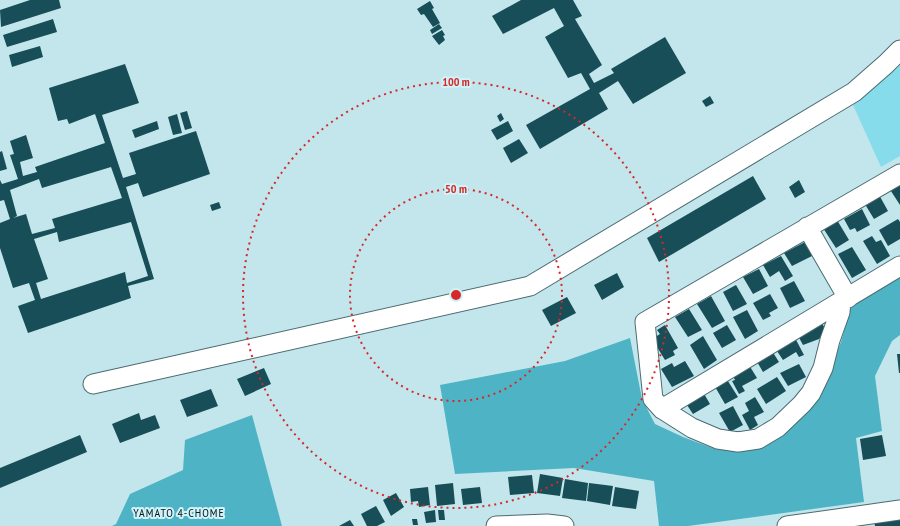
<svg xmlns="http://www.w3.org/2000/svg" width="900" height="526" font-family="'PT Sans Narrow',sans-serif">
	<style>
		.green { fill: #87dceb }
		.forest { fill: #4eb3c4 }
		.building { fill: #174e57; fill-rule: evenodd }
		.lines { fill: none; stroke-linecap: round; stroke-linejoin: round }
		.minor-casing { stroke: #4b6b71; stroke-width: 21 }
		.minor { stroke: #fff; stroke-width: 19 }
		.ring { fill: none; stroke: #d62828; stroke-width: 2; stroke-dasharray: 2 4 }
		.labels { text-anchor: middle; dominant-baseline: central; stroke-width: 4; stroke-linejoin: round; paint-order: stroke }
		.neighbourhood-label { font-size: 12px; letter-spacing: 1px; fill: #0b181a; stroke: #d0f3fa }
		.centre { fill: #d62828; stroke: #d0f3fa; stroke-width: 2 }
		.ring-label { font-size: 12px; text-anchor: middle; font-weight: bold; fill: #d62828; stroke: #d0f3fa; stroke-width: 4; stroke-linejoin: round; paint-order: stroke }
	</style>
	<rect width="100%" height="100%" fill="#c3e6ec"/>
	<path class="green" d="M900 58V156L881 167 853 105Z"/>
	<path class="forest" d="M900 275V335L892 341 875 376 882 431 856 438 864 502 688 526H659L654 481 574 468 455 474 440 385 565 361 630 338 642 399 655 424 683 437 715 449 745 451 775 438 831 367 841 342 846 324 848 306Z
		M252 415 282 526H112L116 524 130 494 183 470 185 440Z"/>
	<path class="building" d="M30 0H59L61 8 1 27 0 10Z
		M521 0H573L582 16 575 19 602 65 589 74 594 83 614 73 611 69 665 37 686 73 633 104 618 81 599 93 608 109 540 149 526 125 590 89 581 73 568 78 545 37 564 26 554 8 503 34 492 16Z
		M430 1 434 8 432 9 440 23 433 27 424 14 421 15 417 9Z
		M53 19 57 32 7 47 3 35Z
		M439 24 442 28 432 34 430 30Z
		M442 30 445 35 443 36 445 40 439 45 432 36Z
		M40 46 43 57 12 67 9 55Z
		M125 64 139 103 102 115 123 178 136 174 129 153 196 131 210 174 143 197 138 183 126 187 154 279 128 286 131 298 28 333 18 306 35 300 29 283 13 288 0 248V223L10 219 4 200 0 201V180L2 184 18 179 10 155 14 154 10 141 26 135 33 158 20 162 23 176 37 172 35 167 105 143 95 114 69 124 67 119 58 121 49 88ZM111 167 122 198 52 219 55 228 32 234 26 214 13 218 17 216 10 190 39 179 42 188ZM131 222 148 276 127 283 125 272 41 299 36 283 48 279 34 239 57 232 59 242Z
		M710 96 714 103 706 107 702 101Z
		M187 111 192 128 185 130 180 113Z
		M501 113 504 119 500 122 497 116Z
		M177 114 182 133 173 135 168 117Z
		M157 121 159 129 135 138 132 130Z
		M508 121 513 131 497 140 491 130Z
		M519 139 528 153 511 163 503 148Z
		M2 151 7 169 0 171V152Z
		M753 176 766 199 659 262 647 238Z
		M799 180 805 192 795 198 789 187Z
		M900 182V205L889 188Z
		M878 193 888 211 874 219 863 201Z
		M219 202 221 208 212 211 210 205Z
		M862 209 870 225 857 232 855 228 850 230 844 219Z
		M898 219 900 222V239L888 246 879 230Z
		M837 220 849 240 836 248 823 228Z
		M872 236 876 242 881 240 890 256 877 264 863 241Z
		M805 242 812 256 792 266 784 253Z
		M852 247 866 270 852 278 838 254Z
		M781 256 793 276 785 281 779 271 770 277 763 265Z
		M759 269 768 286 753 294 743 277Z
		M617 273 624 287 602 300 594 285Z
		M794 281 805 301 790 308 780 288Z
		M736 285 747 304 733 311 723 292Z
		M770 294 778 308 769 313 771 316 763 320 753 303Z
		M711 296 725 321 712 328 697 304Z
		M567 297 576 313 551 326 542 310Z
		M689 309 702 330 688 337 675 317Z
		M747 310 758 331 745 339 733 317Z
		M820 320 826 330 819 339 803 345 796 332Z
		M665 325 678 348 673 351 675 355 665 360 652 339 660 334 657 330Z
		M727 325 736 340 722 348 713 333Z
		M703 336 717 360 704 369 690 345Z
		M794 336 804 355 799 357 796 352 783 360 777 351 783 348 781 344Z
		M772 351 779 362 763 372 756 360Z
		M897 354H900V373H899Z
		M685 361 694 376 672 387 661 369 672 363 674 367Z
		M799 364 806 377 788 386 780 373Z
		M749 365 757 378 742 386 745 391 739 394 732 381 735 380 732 374Z
		M264 368 271 384 245 396 237 379Z
		M777 377 786 391 766 404 757 389Z
		M726 378 738 397 725 404 714 385Z
		M211 389 218 406 187 417 180 400Z
		M703 392 710 404 693 414 685 402Z
		M755 397 764 412 754 417 758 425 750 430 742 415 749 411 745 403Z
		M733 406 743 425 730 432 719 413Z
		M139 413 141 420 155 415 160 428 120 443 112 424Z
		M80 435 87 452 0 488V468Z
		M882 435 886 456 863 460 860 439Z
		M540 474 563 478 560 496 537 493Z
		M532 475 534 493 510 495 508 477Z
		M565 479 588 483 586 501 562 498Z
		M453 483 455 504 437 506 435 485Z
		M589 483 613 486 610 505 587 501Z
		M428 487 430 505 419 507 418 501 411 502 410 489Z
		M480 487 482 503 463 505 461 489Z
		M615 487 639 491 636 509 612 506Z
		M396 493 404 507 391 516 383 500Z
		M376 506 385 522 377 526H367L361 514Z
		M435 510 436 522 426 523 424 512Z
		M438 510H444L445 520H439Z
		M412 519H417L418 525H413Z
		M350 520 354 526H339Z
		M900 520V526H875L874 521Z"/>
	<g class="lines">
		<defs>
			<path id="minor" d="M807 227 848 298
				M841 302 840 312 830 340 823 368 811 393 802 404 778 427 758 439 738 442 718 439 692 428 662 409 653 399 645 322 900 174
				M93 384 530 286 854 92 886 64 900 50
				M662 409 900 266
				M496 526 547 524 564 526
				M787 526 900 510"/>
		</defs>
		<use href="#minor" class="minor-casing"/>
		<use href="#minor" class="minor"/>
	</g>
	<g class="ring">
		<circle cx="456" cy="295" r="106"/>
		<circle cx="456" cy="295" r="213"/>
	</g>
	<g class="labels">
		<g class="neighbourhood-label">
			<text x="179" y="512">YAMATO 4-CHOME</text>
		</g>
	</g>
	<circle cx="456" cy="295" r="6" class="centre"/>
	<g class="ring-label">
		<text x="456" y="86">100 m</text>
		<text x="456" y="193">50 m</text>
	</g>
</svg>
